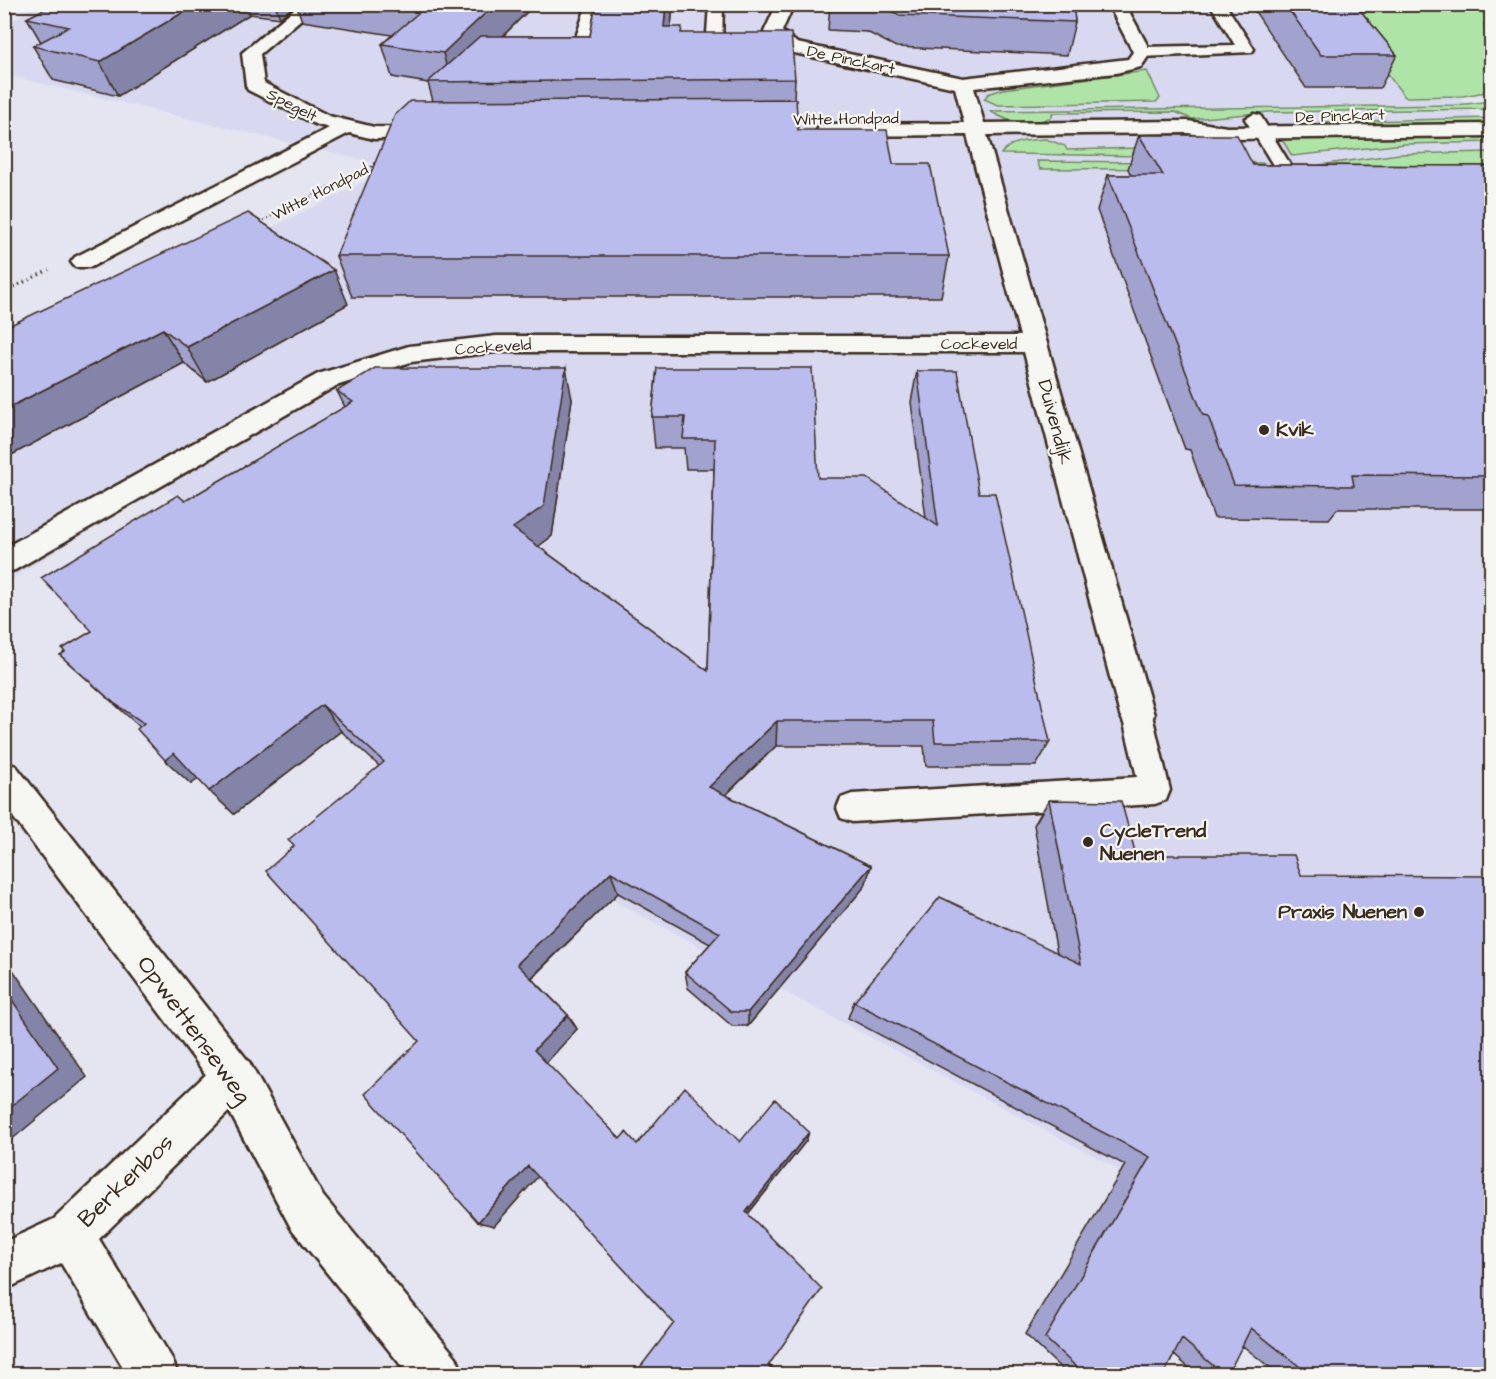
<svg xmlns="http://www.w3.org/2000/svg" width="1496" height="1379" font-family="'Architects Daughter',sans-serif">
	<style>
		.built { fill: #d8d9f0 }
		.green { fill: #aee5a7; stroke: #748862; stroke-width: 1.5 }
		.lines { fill: none; stroke-linecap: round; stroke-linejoin: round }
		.lane-casing { stroke: #3b2a1e; stroke-width: 5 }
		.street-casing { stroke: #3b2a1e; stroke-width: 5 }
		.secondary-casing { stroke: #3b2a1e; stroke-width: 5 }
		.path-far1 { stroke: #3b2a1e; stroke-width: 2; stroke-dasharray: 1 3; stroke-linecap: butt }
		.path { stroke: #3b2a1e; stroke-width: 3; stroke-dasharray: 1.5 4; stroke-linecap: butt }
		.lane { fill: #f6f6f2; fill-rule: evenodd }
		.street { fill: #f6f6f2; fill-rule: evenodd }
		.secondary { fill: #f6f6f2; fill-rule: evenodd }
		.wall { fill: #a1a2cd; stroke: #3b2a1e; stroke-width: 1.5 }
		.shaded-wall { fill: #8384a7; stroke: #3b2a1e; stroke-width: 1.5 }
		.building { fill: #bbbcee; stroke: #3b2a1e; stroke-width: 1.5 }
		.poi-dot { fill: #3b2a1e; stroke: #f6f6f2; stroke-width: 2 }
		.labels { text-anchor: middle; dominant-baseline: central; stroke-width: 4.5; stroke-linejoin: round; paint-order: stroke }
		.far-street-label { font-size: 16px; fill: #3b2a1e; stroke: #f6f6f2 }
		.street-label { font-size: 20px; fill: #3b2a1e; stroke: #f6f6f2 }
		.poi-label { font-size: 20px; font-weight: bold; fill: #3b2a1e; stroke: #f6f6f2; text-anchor: start }
		.near-street-label { font-size: 24px; fill: #3b2a1e; stroke: #f6f6f2 }
	</style>
	<rect width="100%" height="100%" fill="#e4e5f1"/>
	<filter id="ink" filterUnits="userSpaceOnUse"><feTurbulence type="fractalNoise" baseFrequency=".0167" numOctaves="2"/><feDisplacementMap in="SourceGraphic" scale="12" xChannelSelector="R" yChannelSelector="G"/><feConvolveMatrix kernelMatrix="1 2 1 2 8 2 1 2 1" color-interpolation-filters="sRGB"/></filter>
	<g filter="url(#ink)">
		<path class="built" d="M35 5H1393L1491 140V1367L614 901 162 485 5 583V360L390 169 367 161 5 75V26Z"/>
		<path class="green" d="M1334 5H1478L1491 23 1484 24 1491 59V91L1463 96 1405 97Z
			M1147 71 1160 98 1156 102 998 105 984 99 988 94 1003 89Z
			M1492 101 1490 109 1269 112 1192 119 1175 112 1052 113V117C1031 126 1010 124 990 111L1456 105Z
			M1492 118 1491 125 1324 126 1320 122Z
			M1491 134 1492 142 1405 144 1292 156 1280 136Z
			M1046 139 1065 146 1067 150 1139 148 1143 156 1001 154C1010 140 1031 140 1046 139Z
			M1491 152V181L1319 165 1399 154Z
			M1037 161 1264 163V166L1261 168 1040 169Z"/>
		<g class="lines">
			<defs>
				<path id="lane" d="M587 4H602L582 67 574 72 566 67Z
					M709 4H723L722 48 714 53 706 48Z
					M1210 4H1225L1254 49 1252 52 1142 57 1134 52 1142 47 1235 45Z
					M1254 114 1260 115 1296 174 1317 176 1320 180 1317 184 1284 183 1245 119Z
					M1137 703 1147 706 1152 715 1170 790 1166 800 1155 804 852 822 841 818 837 808 841 798 852 794 1137 777 1122 715 1127 706Z"/>
				<path id="street" d="M300 4H319L260 54 264 83 329 116 374 127 430 128 437 130 440 134 437 138 374 139 349 133 91 267H75L71 262 75 257 329 128 315 124 248 90 246 86 242 53Z
					M777 4H794L782 31 797 43 963 78 1128 59 1133 52 1108 4H1125L1151 52 1141 67 1116 73 974 88 984 123 1188 121 1227 127 1492 124V136L1227 139 1188 133 987 135 1154 715 1149 725 1137 729 1125 725 1120 715 1024 352H496L411 362 336 386 15 570 4 573V548L318 374 409 346 496 336H1020L967 135 827 136 820 134 817 130 820 126 827 124 964 123 955 88 785 51 764 32Z
					M234 1056 249 1062 255 1077 249 1092 99 1239 171 1357 178 1374H127L61 1263 4 1290V1242L54 1219 219 1062Z"/>
				<path id="secondary" d="M4 762 16 766 249 1062 323 1196 456 1357 463 1374H408L291 1228 219 1092 4 805Z"/>
			</defs>
			<use href="#lane" class="lane-casing"/>
			<use href="#street" class="street-casing"/>
			<use href="#secondary" class="secondary-casing"/>
			<path class="path-far1" d="M1483 4 1492 13
				M260 222 372 166"/>
			<path class="path" d="M259 223 263 221
				M4 292 49 270"/>
			<use href="#lane" class="lane"/>
			<use href="#street" class="street"/>
			<use href="#secondary" class="secondary"/>
		</g>
		<path class="wall" d="M54 4H296L280 18 250 14 118 96 53 80 33 46 41 42 27 18Z
			M296 4H535L503 36H590L596 4H673L671 27 682 33 795 79 794 99 798 130 893 164 949 256 941 297H352L336 256 433 101 428 83 392 77 382 44 392 35 302 21Z
			M830 4H1073L1075 22 1067 55 896 47 867 32 828 30Z
			M1256 4H1355L1397 55 1380 88H1306L1254 10Z
			M1139 135 1253 165 1491 166V509H1337L1329 519 1214 518 1190 450 1185 449 1097 210 1108 175H1131L1128 169Z
			M348 304 207 382 184 363 4 459V328Z
			M657 368 818 478 926 518 911 402 917 371 979 493 1050 742 1036 766H926L924 746H776L726 795 871 866 865 886 748 1026H732L688 988 685 972 710 944 618 893 532 978 568 1015 577 1029 546 1063 620 1139 637 1144 740 1142 809 1132 806 1141 748 1214 674 1323 538 1176 494 1226 419 1041 294 846 379 766 341 731 234 814 198 779 191 784 140 727 60 655 65 652 92 631 185 501 345 407 337 391 572 399 552 536 538 546 708 671 714 469H686L684 448H655L652 417Z
			M1049 800 1136 855 1301 875 1491 1374H1278L1243 1346 1223 1374H1208L1194 1372 1174 1355 1164 1374H1067L1025 1334 1125 1165 848 1018 854 1002 1057 953 1034 825Z"/>
		<path class="shaded-wall" d="M197 4H246L250 14 118 96 100 62Z
			M275 4H296L280 18Z
			M495 4H535L457 81H450L443 53Z
			M666 4H673L667 69 664 27Z
			M334 270 348 304 207 382 187 347Z
			M4 272 10 279 4 282Z
			M163 329 184 363 4 459V410Z
			M566 368 572 399 552 536 523 558 513 528Z
			M322 705 341 731 234 814 209 791Z
			M777 721 776 746 710 810 709 787Z
			M174 753 200 778 191 784 165 760Z
			M871 866 865 886 748 1026V1012Z
			M611 872 618 893 529 980 517 964Z
			M4 957 87 1077 4 1146Z
			M568 1015 577 1029 546 1063 534 1050Z
			M809 1132 806 1141 746 1216V1212Z
			M528 1166 541 1173 494 1226 478 1222Z
			M766 1362 778 1374H775L768 1366Z
			M43 1373 44 1374H29Z"/>
		<path class="building" d="M54 4H197L100 62 33 46 69 27 27 18Z
			M401 4H495L443 53 382 44 424 8Z
			M596 4H666L664 27H682L681 33H791L795 79 428 82 480 36H590Z
			M879 4H1073L1075 22 899 15Z
			M1285 4H1355L1397 55H1321Z
			M796 99 798 130H887L893 164H930L949 256H336L395 115 410 101Z
			M1139 135H1237L1253 165 1491 166V476L1352 475 1354 486 1234 485 1208 416 1203 415 1108 175H1163Z
			M248 213 334 270 187 347 163 329 4 410V328Z
			M375 368H566L544 506 513 528 708 671 715 439H683L685 417H652L657 368H812L818 478H867L938 526 917 371H957L979 493H995L1050 742H935L933 721H777L709 787 871 866 748 1012H732L685 972 720 933 611 872 517 964 568 1015 534 1050 620 1139 626 1132 637 1144 685 1087 740 1142 775 1099 809 1132 746 1212 822 1289 768 1366 775 1374H635L674 1323 528 1166 478 1222 365 1094 419 1041 266 871 294 846 288 840 384 762 322 705 209 791 174 753 165 760 137 729 144 723 115 704 60 655 65 652 62 649 92 631 41 578 178 495 185 501 353 402 337 391Z
			M1049 800 1121 801 1136 855H1294L1301 875 1491 876V1374H1309L1251 1328 1228 1374H1223L1182 1339 1164 1374H1084L1045 1338 1150 1157 854 1002 940 897 1081 964Z
			M4 988 58 1068 4 1112Z"/>
	</g>
	<g class="poi-dot">
		<circle cx="1264" cy="430" r="6"/>
		<circle cx="1088" cy="842" r="6"/>
		<circle cx="1419" cy="912" r="6"/>
	</g>
	<g class="labels">
		<g class="far-street-label">
			<text transform="translate(851 60) rotate(12)">De Pinckart</text>
			<text transform="translate(292 105) rotate(27)">Spegelt</text>
			<text transform="translate(1340 116) rotate(-2)">De Pinckart</text>
			<text transform="translate(846 119) rotate(-1)">Witte Hondpad</text>
			<text transform="translate(320 192) rotate(-27)">Witte Hondpad</text>
			<text x="979" y="344">Cockeveld</text>
			<text transform="translate(493 347) rotate(-4)">Cockeveld</text>
		</g>
		<g class="street-label">
			<text transform="translate(1055 422) rotate(75)">Duivendijk</text>
		</g>
		<g class="poi-label">
			<text x="1276" y="430">Kvik</text>
			<text x="1100" y="831">CycleTrend<tspan x="1100" dy="23">Nuenen</tspan></text>
			<text x="1407" y="912" text-anchor="end">Praxis Nuenen</text>
		</g>
		<g class="near-street-label">
			<text transform="translate(194 1030) rotate(54)">Opwettenseweg</text>
			<text transform="translate(126 1181) rotate(-44)">Berkenbos</text>
		</g>
	</g>
	<rect width="1496" height="1379" fill="none" stroke="#f6f6f2" stroke-width="24"/>
	<rect x="12" y="12" width="1472" height="1355" fill="none" stroke="#3b2a1e" stroke-width="2" filter="url(#ink)"/>
</svg>
